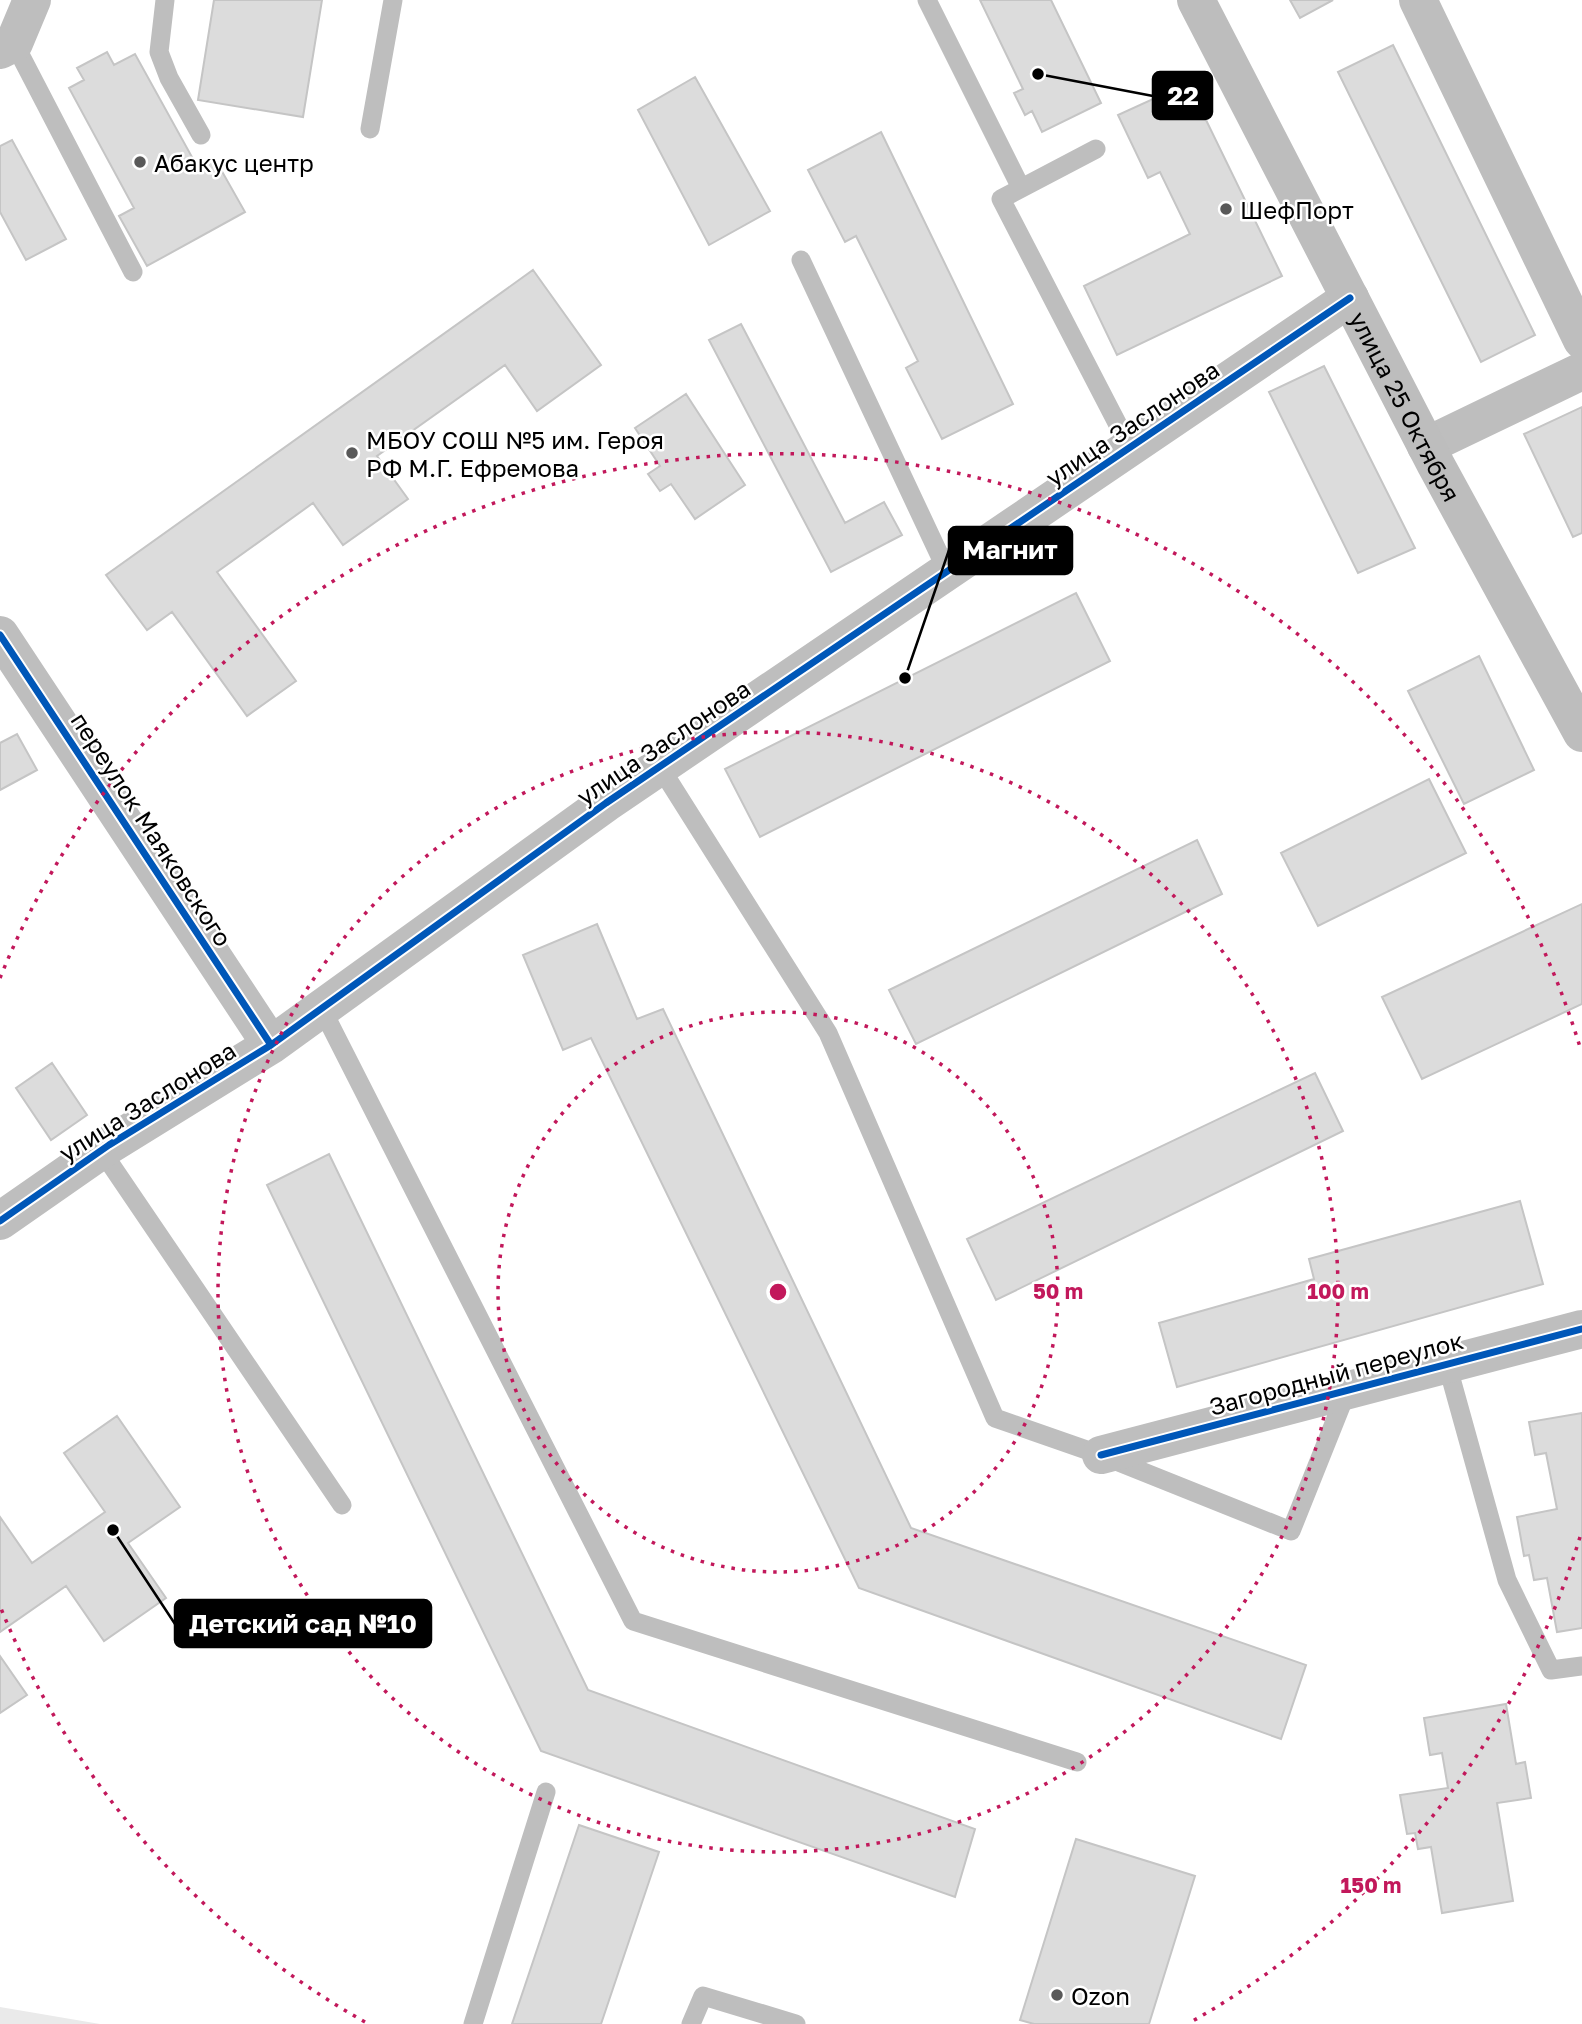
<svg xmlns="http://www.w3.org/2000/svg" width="1582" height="2024" font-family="'Golos Text',sans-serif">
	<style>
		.pitch { fill: #eaeaea }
		.building { fill: #dcdcdc; stroke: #c5c5c5; stroke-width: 2 }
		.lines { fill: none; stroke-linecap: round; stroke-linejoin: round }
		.service { stroke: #bebebe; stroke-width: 19 }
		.minor { stroke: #bebebe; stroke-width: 38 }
		.primary { stroke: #bdbdbd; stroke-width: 38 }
		.cycleway-casing { stroke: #fff; stroke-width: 11 }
		.cycleway { stroke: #0057b8; stroke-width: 7 }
		.ring { fill: none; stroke: #c2185b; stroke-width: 3.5; stroke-dasharray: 3.5 7 }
		.poi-dot { fill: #595959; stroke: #fff; stroke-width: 2.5 }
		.labels { text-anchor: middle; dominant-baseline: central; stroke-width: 5; stroke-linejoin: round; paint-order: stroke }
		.poi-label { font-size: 24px; fill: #000; stroke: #fff; text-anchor: start }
		.street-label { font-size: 24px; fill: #000; stroke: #fff }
		.centre { fill: #c2185b; stroke: #fff; stroke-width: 3.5 }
		.ring-label { font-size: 21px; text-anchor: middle; font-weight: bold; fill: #c2185b; stroke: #fff; stroke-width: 5; stroke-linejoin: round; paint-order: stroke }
		.leader { fill: none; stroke: #000; stroke-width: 2.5 }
		.callout-dot { fill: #000; stroke: #fff; stroke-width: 2.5 }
		.callout { fill: #000; stroke: #000; stroke-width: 2.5 }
		.callout-label { font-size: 26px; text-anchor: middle; font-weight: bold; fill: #fff }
	</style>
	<rect width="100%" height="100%" fill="#fff"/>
	<path class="pitch" d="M0 2007 100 2024H0Z"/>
	<path class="building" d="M214 0H322L303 117 198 100Z
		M980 0H1051L1101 103 1042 132 1032 111 1025 115 1014 93 1023 89Z
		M1290 0H1333L1300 18Z
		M1393 45 1535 335 1481 362 1338 72Z
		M107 52 114 65 135 54 198 168 215 159 245 212 147 266 119 216 134 208 69 88 84 80 77 68Z
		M695 77 770 211 709 245 638 110Z
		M1188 83 1282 276 1117 355 1084 286 1190 234 1160 172 1148 178 1118 115Z
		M881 132 1013 404 942 439 906 368 918 361 856 236 845 242 808 170Z
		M12 140 66 239 26 260 0 212V146Z
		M533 270 601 365 537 411 505 365 377 456 408 499 343 545 313 503 217 572 296 681 247 716 172 612 147 630 106 575Z
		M741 324 845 523 884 502 902 535 831 572 709 340Z
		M1324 366 1415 548 1358 573 1269 392Z
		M686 394 745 485 695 519 671 484 660 491 648 474 660 466 635 428Z
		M1582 407V533L1573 537 1524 434Z
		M1076 593 1110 661 760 837 725 769Z
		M1479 656 1534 770 1464 804 1408 691Z
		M17 734 37 770 0 790V743Z
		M1429 779 1466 853 1318 926 1281 853Z
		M1197 840 1222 894 916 1044 889 990Z
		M1582 904V1004L1422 1079 1382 997Z
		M597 924 637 1019 663 1009 911 1528 1306 1665 1281 1739 859 1588 591 1038 563 1050 523 955Z
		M52 1063 87 1115 51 1140 16 1088Z
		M1315 1073 1343 1131 996 1300 967 1239Z
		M329 1154 588 1690 975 1829 955 1897 541 1751 267 1185Z
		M1520 1201 1543 1284 1177 1387 1159 1323 1314 1279 1309 1259Z
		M1582 1413V1628L1557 1632 1547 1578 1534 1580 1529 1555 1524 1556 1517 1517 1557 1509 1546 1453 1535 1455 1529 1422Z
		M117 1416 180 1507 128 1543 166 1598 104 1641 66 1586 0 1632V1517L32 1563 105 1512 64 1453Z
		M0 1656 27 1695 0 1713Z
		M1506 1704 1516 1764 1525 1762 1531 1798 1497 1803 1513 1901 1442 1913 1431 1847 1418 1849 1415 1833 1407 1834 1400 1795 1448 1788 1442 1753 1430 1755 1424 1718Z
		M579 1825 659 1852 601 2024H512Z
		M1076 1839 1195 1876 1149 2024H1034L1020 2020Z"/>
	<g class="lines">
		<path class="service" d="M165 0 159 52 169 78 201 135
			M927 0 1021 188
			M14 43 133 272
			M370 129 393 0
			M1096 149 1001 199 1130 448
			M801 260 947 571
			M660 767 828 1033 995 1418 1101 1455 1291 1531 1347 1391
			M322 1009 633 1621 1077 1762
			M101 1150 342 1505
			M1447 1364 1507 1580 1551 1670 1582 1666
			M473 2024 546 1792
			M691 2024 703 1996 796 2024"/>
		<path class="minor" d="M1418 0 1582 340
			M0 50 14 43 32 0
			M1426 446 1582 371
			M0 635 271 1045
			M0 1221 109 1145 271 1045 606 803 1350 298
			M1101 1455 1582 1329"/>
		<path class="primary" id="s1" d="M1196 0 1436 465 1582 733"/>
		<defs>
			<path id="cycleway" d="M0 635 271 1045
				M0 1221 109 1145 271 1045 606 803 1350 298
				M1101 1455 1582 1329"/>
		</defs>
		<use href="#cycleway" class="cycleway-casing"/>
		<use href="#cycleway" class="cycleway"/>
	</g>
	<g class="ring">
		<circle cx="778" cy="1292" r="280"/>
		<circle cx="778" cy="1292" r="560"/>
		<path d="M1580 1537A839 839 0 0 1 1191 2022M365 2022A839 839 0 0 1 0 1606M0 978A839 839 0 0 1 1580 1047"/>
	</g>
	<g class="poi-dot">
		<circle cx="140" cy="162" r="7"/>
		<circle cx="1226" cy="209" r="7"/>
		<circle cx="352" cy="453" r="7"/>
		<circle cx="1057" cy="1995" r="7"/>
	</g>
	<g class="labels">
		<g class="poi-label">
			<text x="154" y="162">Абакус центр</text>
			<text x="1240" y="209">ШефПорт</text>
			<text x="366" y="439">МБОУ СОШ №5 им. Героя<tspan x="366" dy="28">РФ М.Г. Ефремова</tspan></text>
			<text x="1071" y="1995">Ozon</text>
		</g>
		<g class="street-label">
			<text stroke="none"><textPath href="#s1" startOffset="457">улица 25 Октября</textPath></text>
			<text transform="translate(1132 423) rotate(-34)">улица Заслонова</text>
			<text transform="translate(663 742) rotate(-34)">улица Заслонова</text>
			<text transform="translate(152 829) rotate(57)">переулок Маяковского</text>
			<text transform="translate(147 1101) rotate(-32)">улица Заслонова</text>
			<text transform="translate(1336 1373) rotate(-15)">Загородный переулок</text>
		</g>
	</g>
	<circle cx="778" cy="1292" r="10" class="centre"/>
	<g class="ring-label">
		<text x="1058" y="1299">50 m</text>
		<text x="1338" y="1299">100 m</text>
		<text x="1371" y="1893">150 m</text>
	</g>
	<path class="leader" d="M1038 74L1153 96M905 678L949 550M113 1530L175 1624"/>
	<g class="callout-dot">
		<circle cx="1038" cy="74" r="7"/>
		<circle cx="905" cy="678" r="7"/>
		<circle cx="113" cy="1530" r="7"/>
	</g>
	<g class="callout">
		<rect x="1153" y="72" width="59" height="47" rx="7"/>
		<rect x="949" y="527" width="123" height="47" rx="7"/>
		<rect x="175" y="1600" width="256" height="47" rx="7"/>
	</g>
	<g class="callout-label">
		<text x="1183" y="105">22</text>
		<text x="1010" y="559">Магнит</text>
		<text x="303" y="1633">Детский сад №10</text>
	</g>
</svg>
